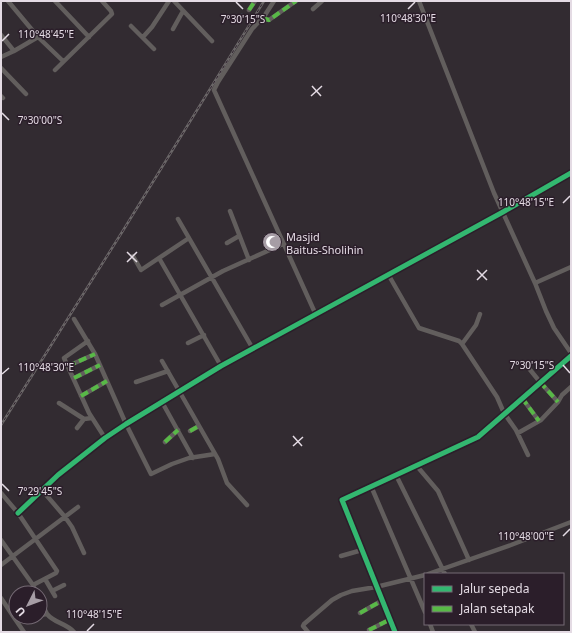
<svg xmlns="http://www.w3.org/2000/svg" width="572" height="633" font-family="'Noto Sans',sans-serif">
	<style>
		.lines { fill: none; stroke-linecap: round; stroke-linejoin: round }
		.stream { stroke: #466877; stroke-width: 1 }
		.minor { stroke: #625e5d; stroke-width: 4.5 }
		.rail-casing { stroke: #6b6768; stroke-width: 2.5 }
		.rail { stroke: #2b1e2a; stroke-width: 1; stroke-dasharray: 3; stroke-linecap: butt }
		.quiet { stroke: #58b947; stroke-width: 4; stroke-dasharray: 8 4; stroke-linecap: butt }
		.cycleway-casing { stroke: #2b1e2a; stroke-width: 8 }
		.cycleway { stroke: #33b770; stroke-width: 5 }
		.ticks { fill: none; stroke: #e4dbe4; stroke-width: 1.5 }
		.labels { text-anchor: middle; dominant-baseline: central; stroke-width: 3; stroke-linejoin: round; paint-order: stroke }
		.poi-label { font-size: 11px; fill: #e4dbe4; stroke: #2b1e2a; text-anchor: start }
		.ticks-label { font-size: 10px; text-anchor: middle; fill: #e4dbe4; stroke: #2b1e2a; stroke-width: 3; stroke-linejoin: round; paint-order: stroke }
	</style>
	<rect width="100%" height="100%" fill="#322b31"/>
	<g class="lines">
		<path class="stream" d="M242 14 249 17"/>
		<path class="minor" d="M8 1 38 37 63 61
			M55 1 89 37
			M174 1 212 41
			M274 1 265 15 252 29 218 82 214 90 316 315
			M419 1 494 193 535 283 546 311 554 328 571 353
			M313 9 322 1
			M249 10 255 1
			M262 18 269 20 296 1
			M131 26 154 49
			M173 29 183 11
			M1 35 14 51
			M143 37 152 27 169 1
			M1 57 14 51 38 37
			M1 68 26 94
			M55 70 112 14 111 11 102 1
			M1 96 3 98
			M230 211 249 260
			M178 219 253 349
			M227 243 239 236
			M133 256 141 270 189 238
			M159 258 221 366
			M388 274 419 328 459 341 462 344
			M535 283 571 267
			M162 305 223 271 283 244
			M480 314 476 325 462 344 497 397 504 413 516 430 528 455
			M74 319 95 354 126 424 151 474 172 464 189 458 215 454
			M88 341 64 358 89 413 105 438
			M188 343 204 335
			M162 361 218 459 227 483 247 505
			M68 366 95 354
			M527 366 540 382 558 402
			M74 378 100 365
			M136 382 168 371
			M81 396 107 381
			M522 398 539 421
			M162 402 193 458
			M59 403 84 419 92 418
			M77 428 84 419
			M190 431 199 426
			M518 433 541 420 558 402 562 395 571 387
			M165 442 178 430
			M416 465 438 491 469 560
			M396 475 445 574
			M371 486 425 612
			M42 490 65 517 72 527 84 553
			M1 493 18 513 57 571 56 573 33 585
			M18 513 58 475 105 438 126 424 221 366 503 212 571 173
			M1 540 33 585 36 593
			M341 556 362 550
			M1 565 78 507
			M428 574 511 545 571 522
			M45 579 55 596
			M52 591 64 585
			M1 598 15 619 30 617
			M40 600 47 614
			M360 613 383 600
			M40 615 47 614C54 623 66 623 74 632
			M15 619 24 632
			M430 624 433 632
			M471 624 475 632
			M369 630 391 619
			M308 632 303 626 304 624 332 600 341 595 352 591 376 587 425 575
			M395 632 342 500 478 437 571 356"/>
		<defs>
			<path id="rail" d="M1 425 124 229 264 1"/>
		</defs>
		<use href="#rail" class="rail-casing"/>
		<use href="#rail" class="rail"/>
		<path class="quiet" d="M249 10 255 1
			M262 18 269 20 296 1
			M68 366 95 354
			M74 378 100 365
			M540 382 558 402
			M81 396 107 381
			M522 398 539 421
			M190 431 199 426
			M165 442 178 430
			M360 613 383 600
			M369 630 391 619"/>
		<defs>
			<path id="cycleway" d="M18 513 58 475 105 438 126 424 221 366 503 212 571 173
				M395 632 342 500 478 437 571 356"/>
		</defs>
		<use href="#cycleway" class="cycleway-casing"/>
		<use href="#cycleway" class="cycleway"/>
	</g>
	<path class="ticks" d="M236 2 243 9M408 9 415 2M2 41 9 34M312 86 321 96M311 96 322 86M2 113 9 120M563 203 570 196M127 252 137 262M127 262 137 252M477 270 487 280M477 280 487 270M563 365 570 373M2 374 9 368M293 436 302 446M293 446 303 437M2 484 9 491M563 536 570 529M87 631 94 624"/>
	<defs>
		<symbol id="mosque-disc" viewBox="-11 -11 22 22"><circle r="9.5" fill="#a69da5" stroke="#2b1e2a"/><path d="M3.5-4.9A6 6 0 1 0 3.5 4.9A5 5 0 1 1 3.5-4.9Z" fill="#fff"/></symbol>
	</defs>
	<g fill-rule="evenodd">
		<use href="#mosque-disc" x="261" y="231" width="22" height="22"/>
	</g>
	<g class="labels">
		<g class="poi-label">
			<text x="286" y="236">Masjid<tspan x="286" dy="13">Baitus-Sholihin</tspan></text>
		</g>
	</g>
	<g class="ticks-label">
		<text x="408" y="22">110°48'30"E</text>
		<text x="243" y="23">7°30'15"S</text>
		<text x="46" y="38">110°48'45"E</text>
		<text x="40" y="124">7°30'00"S</text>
		<text x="526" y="206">110°48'15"E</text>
		<text x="532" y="369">7°30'15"S</text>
		<text x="46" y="371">110°48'30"E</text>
		<text x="40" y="495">7°29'45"S</text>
		<text x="526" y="540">110°48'00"E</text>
		<text x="94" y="618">110°48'15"E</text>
	</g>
	<rect width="572" height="633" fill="none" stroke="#e4dbe4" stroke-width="4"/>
	<rect x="424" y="573" width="140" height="52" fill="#2b1e2a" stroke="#756a74"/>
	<rect x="432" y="586" width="20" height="6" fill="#33b770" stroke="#756a74"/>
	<text x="460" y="593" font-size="12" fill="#e4dbe4">Jalur sepeda</text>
	<rect x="432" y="606" width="20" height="6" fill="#58b947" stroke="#756a74"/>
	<text x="460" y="613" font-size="12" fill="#e4dbe4">Jalan setapak</text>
	<g transform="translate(28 605) rotate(228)"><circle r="19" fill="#2b1e2a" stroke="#756a74"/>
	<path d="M0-3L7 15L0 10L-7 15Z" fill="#a69da5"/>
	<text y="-6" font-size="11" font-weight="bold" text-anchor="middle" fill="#e4dbe4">U</text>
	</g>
</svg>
